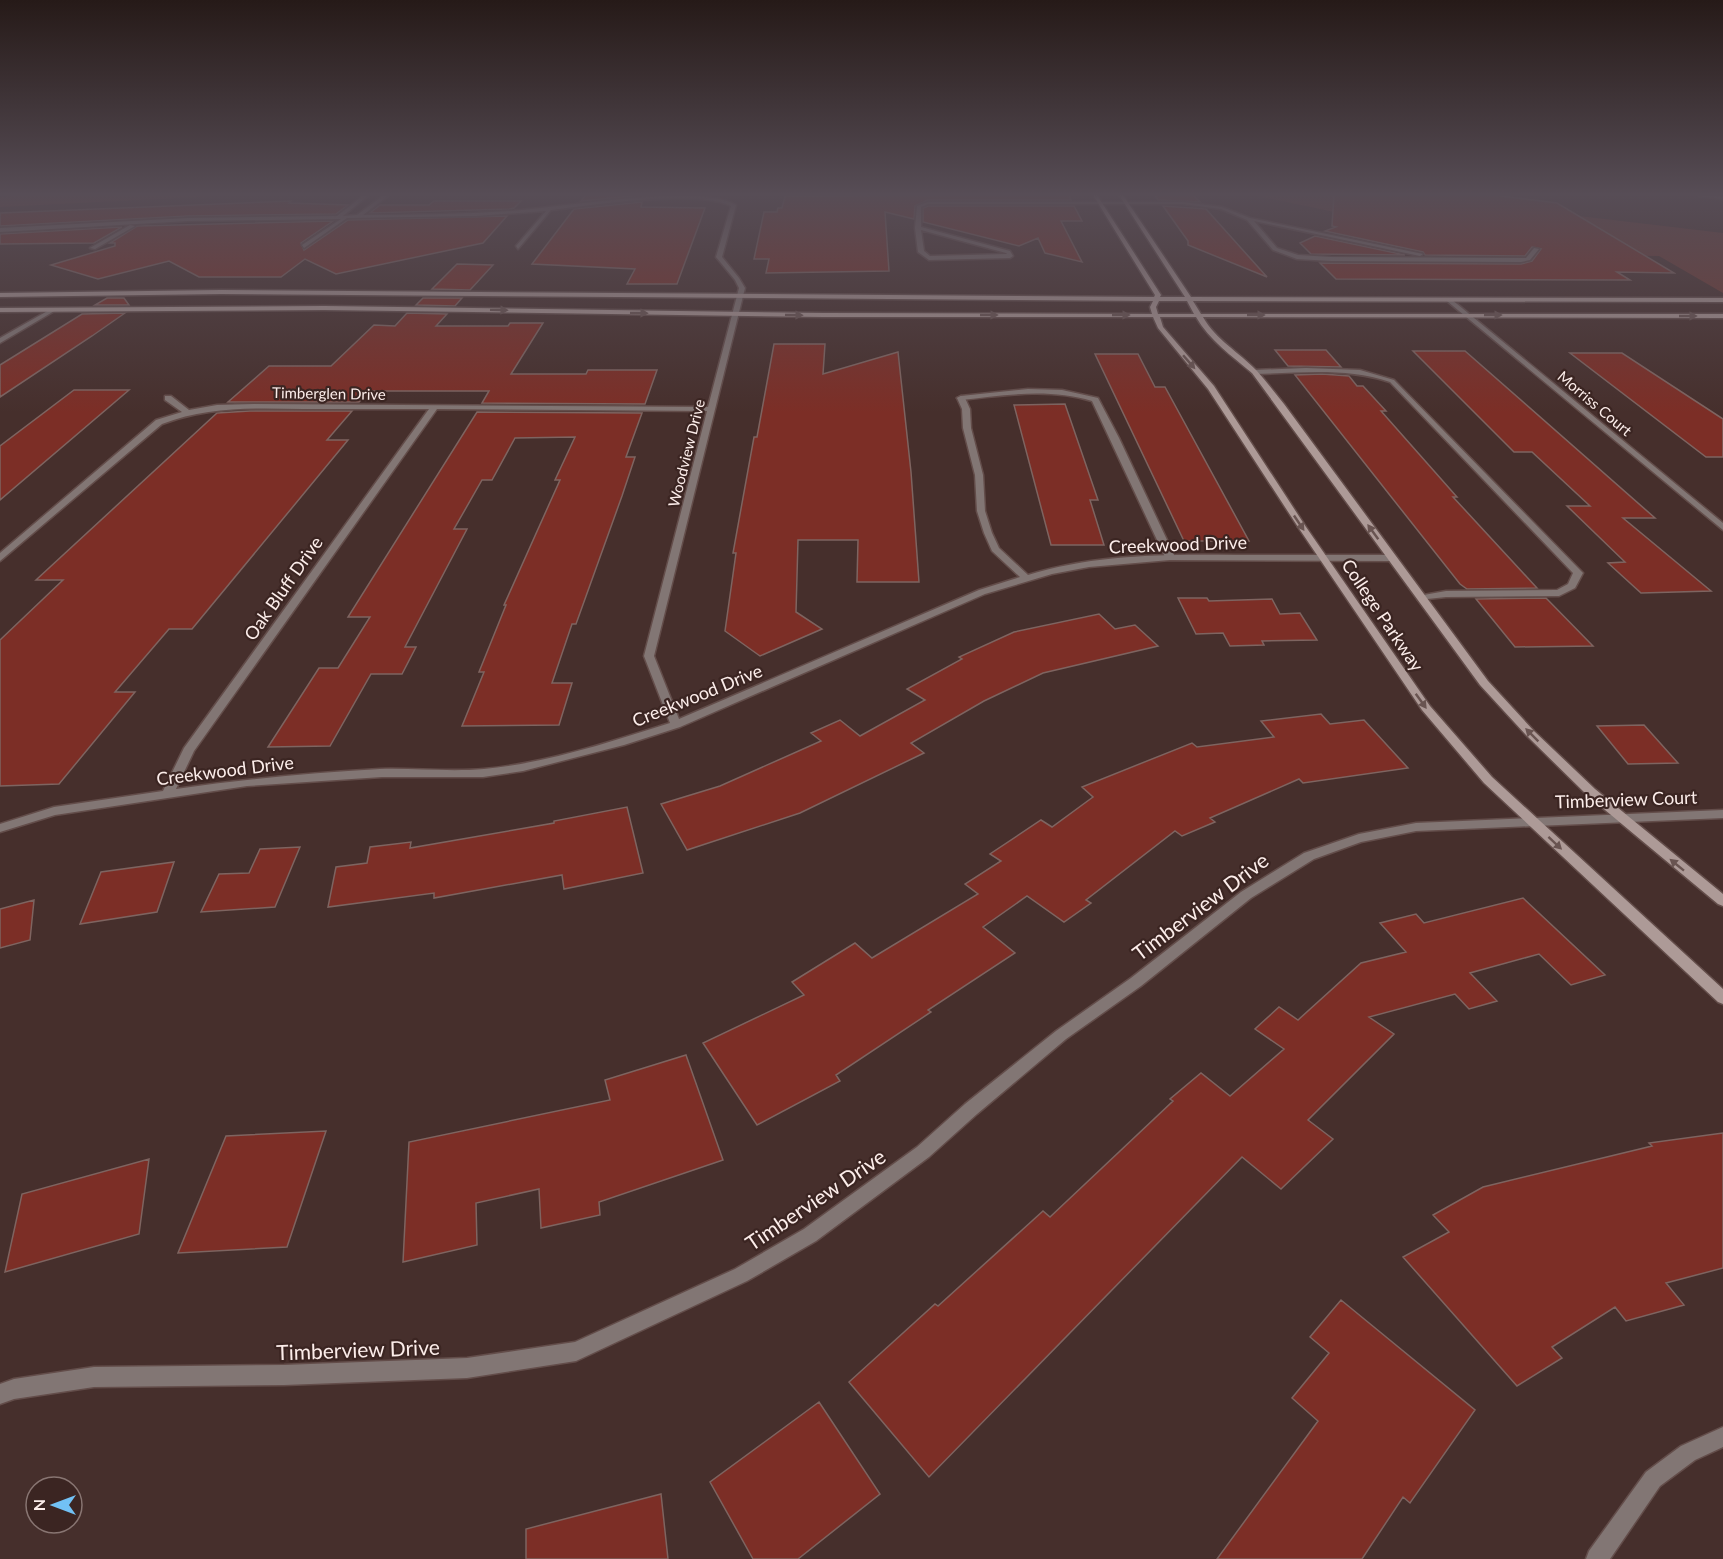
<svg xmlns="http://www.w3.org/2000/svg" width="1723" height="1559" font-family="Lato,sans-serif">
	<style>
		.green { fill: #703a33 }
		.building { fill: #7c2e26; stroke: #7e6460; stroke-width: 1.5 }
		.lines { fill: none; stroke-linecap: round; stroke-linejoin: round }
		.lane-casing { stroke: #634d4a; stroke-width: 3 }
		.street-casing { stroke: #634d4a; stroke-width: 3 }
		.secondary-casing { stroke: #634d4a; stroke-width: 3 }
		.lane { fill: #827674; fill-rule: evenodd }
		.street { fill: #827674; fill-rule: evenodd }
		.secondary { fill: #ad9a97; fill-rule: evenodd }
		.oneway { fill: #695451 }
		.labels { text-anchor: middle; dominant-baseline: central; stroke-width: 4.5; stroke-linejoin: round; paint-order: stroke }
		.far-street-label { font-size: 15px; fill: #fcedea; stroke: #3b2522 }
		.street-label { font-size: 18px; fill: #fcedea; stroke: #3b2522 }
		.near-street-label { font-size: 21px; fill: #fcedea; stroke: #3b2522 }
	</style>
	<rect width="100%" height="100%" fill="#462f2c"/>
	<path class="green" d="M27 195H237L0 207V197Z
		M1253 195H1400L1723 233V293L1659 256 1580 255 1536 228H1411Z"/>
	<path class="building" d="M586 195H642L581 201Z
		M1069 195 1071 200H928L915 206 914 219 885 212 889 271 766 273 769 259H754L764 212H777L778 208H782L785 196Z
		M1155 195H1193L1200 202 1158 200Z
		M1334 195H1493L1557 203 1674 273 1617 272 1630 280 1336 279 1320 263 1521 264 1532 261 1541 249 1532 247 1525 256 1425 255 1423 252 1325 231 1336 227 1332 226Z
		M291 201 289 203 348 205 336 214 188 216 0 226V213Z
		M434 201H521L514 208 510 209 370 213 380 205H429Z
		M642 202 641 207 705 208 677 284H627L635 269 532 264 574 209Z
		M928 206H1074L1082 221H1061L1082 262 1045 253 1038 238 1019 246 923 222V208Z
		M1163 206 1206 209 1267 277 1188 245V241Z
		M507 216 483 243 336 274 305 259 281 277H199L169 261 98 279 51 265 115 246V243H110L137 226 333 221 301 243 304 250 348 220Z
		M122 227 94 243 0 244V234Z
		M1315 236 1405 255 1311 254 1300 243Z
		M457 264 493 265 470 290 432 289Z
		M107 298H124L129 305H95Z
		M423 298H462L455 306 416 305Z
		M125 313 92 336 0 397V365L82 314Z
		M407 313 447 314 436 326H508L510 323H543L511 374H586L588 370H657L645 404 482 403 489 391H370L359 402H228L269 366H331L374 325 395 326Z
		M774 344H825L823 374 898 352 911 472 919 582H857L858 540H798L796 612 822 629 760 656 725 631 736 553H733L754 437H757Z
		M1275 350H1326L1341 367 1288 366Z
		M1413 351H1465L1655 518H1623L1711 591 1641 593 1608 563 1625 562 1567 506H1590L1532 452H1514Z
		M1570 353H1622L1723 419V457H1706Z
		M1095 354H1138L1155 387H1165L1249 541H1184Z
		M1322 374 1349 376 1357 386H1363L1386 411H1381L1457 497H1453L1537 588 1467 589 1460 584 1295 375Z
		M74 390H129L0 500V446Z
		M1065 404 1098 500H1090L1104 545H1051L1014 405Z
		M250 411H352L327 440H348L192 629H169L115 692H135L59 784 0 786V640L63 580H36L217 413Z
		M477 412 642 413 626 457H635L622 496 576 624H572L552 683H572L559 725 462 726 484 672H479L506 605H504L560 480H555L575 437 515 438 492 480H482L454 529H467L405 647H416L402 674H371L330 746 268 747 319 668H338L370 617H348Z
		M1178 598H1207L1209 601 1272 599 1280 614 1300 613 1317 640 1262 641 1264 645 1230 646 1223 633 1196 634Z
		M1546 598 1593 646 1515 647 1476 599Z
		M1099 614 1115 629 1135 625 1158 646 1043 673 984 701 911 743 924 753 800 813 687 850 661 804 720 786 821 741 811 733 840 720 860 736 925 700 907 689 962 659 959 657 1014 632Z
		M1321 714 1330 724 1364 720 1408 768 1303 783 1299 779 1210 818 1215 822 1182 836 1175 831 1086 900 1091 903 1064 922 1027 896 983 927 1015 953 928 1010 931 1012 836 1075 840 1081 757 1125 703 1043 804 995 792 982 855 943 872 958 978 894 965 884 1001 861 990 854 1041 820 1052 827 1093 797 1082 787 1192 743 1197 747 1274 737 1261 721Z
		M1644 725 1678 763 1628 764 1597 726Z
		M627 807 643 873 564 889 562 875 434 898V893L328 907 336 867 367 863 370 847 411 842 410 848 554 823V821Z
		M300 847 275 907 201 912 219 874 249 873 260 849Z
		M174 862 157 912 80 924 101 872Z
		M1523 898 1605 975 1571 985 1539 954 1470 973 1497 1001 1469 1009 1455 994 1369 1017 1394 1034 1308 1120 1333 1139 1281 1189 1242 1157 929 1477 849 1382 935 1304 938 1306 1043 1211 1050 1217 1173 1101 1170 1099 1201 1073 1230 1096 1284 1049 1255 1029 1279 1007 1298 1020 1361 963 1406 952 1380 923 1416 914 1424 923Z
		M34 900 30 940 0 948V909Z
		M686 1055 723 1160 599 1202 600 1215 541 1228 539 1189 476 1203 477 1245 403 1262 409 1142 610 1100 605 1080Z
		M326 1131 287 1247 178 1253 226 1136Z
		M1723 1133V1268L1666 1283 1684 1305 1626 1321 1615 1307 1552 1347 1562 1358 1517 1386 1403 1257 1449 1232 1433 1215 1483 1187 1652 1146 1649 1143Z
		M149 1159 139 1234 5 1272 22 1194Z
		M1341 1300 1475 1410 1410 1503 1403 1497 1362 1559H1217L1318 1421 1292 1398 1329 1353 1310 1337Z
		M819 1402 880 1494 798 1559H753L710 1482Z
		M661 1494 668 1559H526V1529Z"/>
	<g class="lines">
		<defs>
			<path id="lane" d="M1306 368 1360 370 1394 380 1581 571 1583 573 1575 588 1559 596 1446 597 1418 600V596L1446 591 1557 590 1568 584 1573 573 1390 382C1346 367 1299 373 1254 374L1251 372 1254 370Z
				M1028 389 1062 390 1098 398 1119 438 1175 557 1173 559H1167L1165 557 1092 401C1049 388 1005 395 961 400L957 398 961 396Z"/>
			<path id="street" d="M364 195H369L343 216 357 215 384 195H389L363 215C412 215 461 214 510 211 557 208 701 183 736 205L722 257 739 278 745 288 654 656 679 719 979 590 1020 577 992 551 984 533 977 511 975 475 963 428 962 409 957 398 961 396 965 398 970 409 971 428 983 475 985 511 992 533 999 548 1028 575C1095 554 1167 554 1237 555 1288 555 1340 555 1392 555L1397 558 1392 561 1170 560 1089 567 1052 574 985 594 680 727 624 745 523 771 483 777H382L247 786 55 815 0 832V824L54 807 163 791 184 748 429 409C387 409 346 409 304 409 255 408 208 406 162 424L0 561V553L156 420 182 412 165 400V396H171L189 410 217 405 254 404 708 407 739 288 735 280 716 257 731 206C694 189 595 205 551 210L518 249 516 246 546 211 475 216 347 218 304 248 302 245 341 219 188 221 0 232V228L188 218 337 216ZM437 409 707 411 644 656 670 723C610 742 547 763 484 769 450 772 414 768 380 769 311 773 244 779 176 789L194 751Z
				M1697 195 1723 197V199L1699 196Z
				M928 202H1183L1222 207 1250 218 1423 254 1420 256 1254 221 1277 248 1298 255 1331 257 1521 258H1526L1534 248 1539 249 1530 260 1521 262 1331 261 1297 259 1273 250 1247 220 1221 209 1183 204H928L921 207V227L1010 251 1013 256 1010 258 929 260 918 252 915 228 917 206ZM921 230 1006 253 1007 254 930 256 924 251Z
				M130 225 135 226 95 249 90 248Z
				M1447 299H1451L1723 523V530L1447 301Z
				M51 309 56 310 0 343V338Z
				M1723 810V818L1416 831 1361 842 1314 859 1251 898 1141 986 1066 1039 977 1114 929 1157 816 1241 747 1281 576 1361 467 1378 284 1385 94 1387 14 1399 0 1404V1384L14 1379 94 1367 284 1365 467 1358 575 1342 735 1269 804 1229 917 1147 965 1104 1056 1031 1131 978 1241 892 1304 853 1359 834 1416 823Z
				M1723 1427V1447L1695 1460 1660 1486 1610 1559H1586L1589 1551 1646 1472 1681 1446Z"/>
			<path id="secondary" d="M1093 195H1097L1161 295 1160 297H1185L1119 195H1123L1191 297 1723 298V302L1193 301 1201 314H1723V318L1203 317C1216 340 1239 352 1257 371 1266 381 1275 393 1284 404L1488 681 1534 731 1595 789 1723 894V906L1718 904 1587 795 1526 735 1480 685 1252 373C1232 356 1209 340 1196 317H1160L1163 327 1214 386 1306 527 1430 706 1492 777 1723 989V1004L1718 1002 1484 783 1422 710 1298 527 1208 389 1158 328 1153 317H824L324 310 0 312V308L324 306 824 313 1152 314 1150 307 1153 301 221 294 0 297V293L221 290 1154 297 1155 295ZM1159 301H1187L1194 314H1158L1156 307Z"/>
		</defs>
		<use href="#lane" class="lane-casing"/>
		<use href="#street" class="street-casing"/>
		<use href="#secondary" class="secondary-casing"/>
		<use href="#lane" class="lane"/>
		<use href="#street" class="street"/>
		<use href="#secondary" class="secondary"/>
	</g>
	<defs><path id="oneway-solid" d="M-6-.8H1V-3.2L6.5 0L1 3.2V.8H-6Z" transform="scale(1.5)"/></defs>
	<g class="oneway">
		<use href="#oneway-solid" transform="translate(499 310) rotate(1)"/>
		<use href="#oneway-solid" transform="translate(639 313) rotate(1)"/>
		<use href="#oneway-solid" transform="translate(794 315) rotate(1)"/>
		<use href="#oneway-solid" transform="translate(989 315)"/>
		<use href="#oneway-solid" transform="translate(1121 315)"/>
		<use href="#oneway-solid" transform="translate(1256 315)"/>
		<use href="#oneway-solid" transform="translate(1493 315)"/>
		<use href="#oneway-solid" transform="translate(1688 316)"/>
		<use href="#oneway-solid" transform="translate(1189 362) rotate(49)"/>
		<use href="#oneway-solid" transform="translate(1299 523) rotate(56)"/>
		<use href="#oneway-solid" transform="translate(1373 532) rotate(-126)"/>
		<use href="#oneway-solid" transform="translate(1421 701) rotate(54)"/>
		<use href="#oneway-solid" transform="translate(1532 735) rotate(-135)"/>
		<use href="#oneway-solid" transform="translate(1555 843) rotate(43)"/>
		<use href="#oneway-solid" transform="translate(1677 865) rotate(-141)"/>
	</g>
	<linearGradient id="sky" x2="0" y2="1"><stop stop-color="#261a18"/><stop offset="0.47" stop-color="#574d56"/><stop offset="1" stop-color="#574d56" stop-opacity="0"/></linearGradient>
	<rect width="1723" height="413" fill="url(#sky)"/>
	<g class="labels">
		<g class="far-street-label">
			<text transform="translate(329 393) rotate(1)">Timberglen Drive</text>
			<text transform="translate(1595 403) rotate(40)">Morriss Court</text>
			<text transform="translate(686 453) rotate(-76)">Woodview Drive</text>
		</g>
		<g class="street-label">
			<text transform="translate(1178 544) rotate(-2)">Creekwood Drive</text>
			<text transform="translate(283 588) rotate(-55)">Oak Bluff Drive</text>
			<text transform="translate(1383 615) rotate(56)">College Parkway</text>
			<text transform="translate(697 695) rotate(-22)">Creekwood Drive</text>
			<text transform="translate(225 770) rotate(-7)">Creekwood Drive</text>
			<text transform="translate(1626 799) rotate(-2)">Timberview Court</text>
		</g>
		<g class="near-street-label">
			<text transform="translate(1200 906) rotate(-37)">Timberview Drive</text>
			<text transform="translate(815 1199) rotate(-34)">Timberview Drive</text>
			<text transform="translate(358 1349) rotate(-2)">Timberview Drive</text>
		</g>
	</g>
	<g transform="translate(54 1505) rotate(270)"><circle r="28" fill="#3b2522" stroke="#887572" stroke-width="1.5"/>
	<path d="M0-4.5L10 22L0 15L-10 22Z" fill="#72c1f5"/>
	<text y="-9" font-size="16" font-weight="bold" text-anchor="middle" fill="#fcedea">N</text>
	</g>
</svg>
